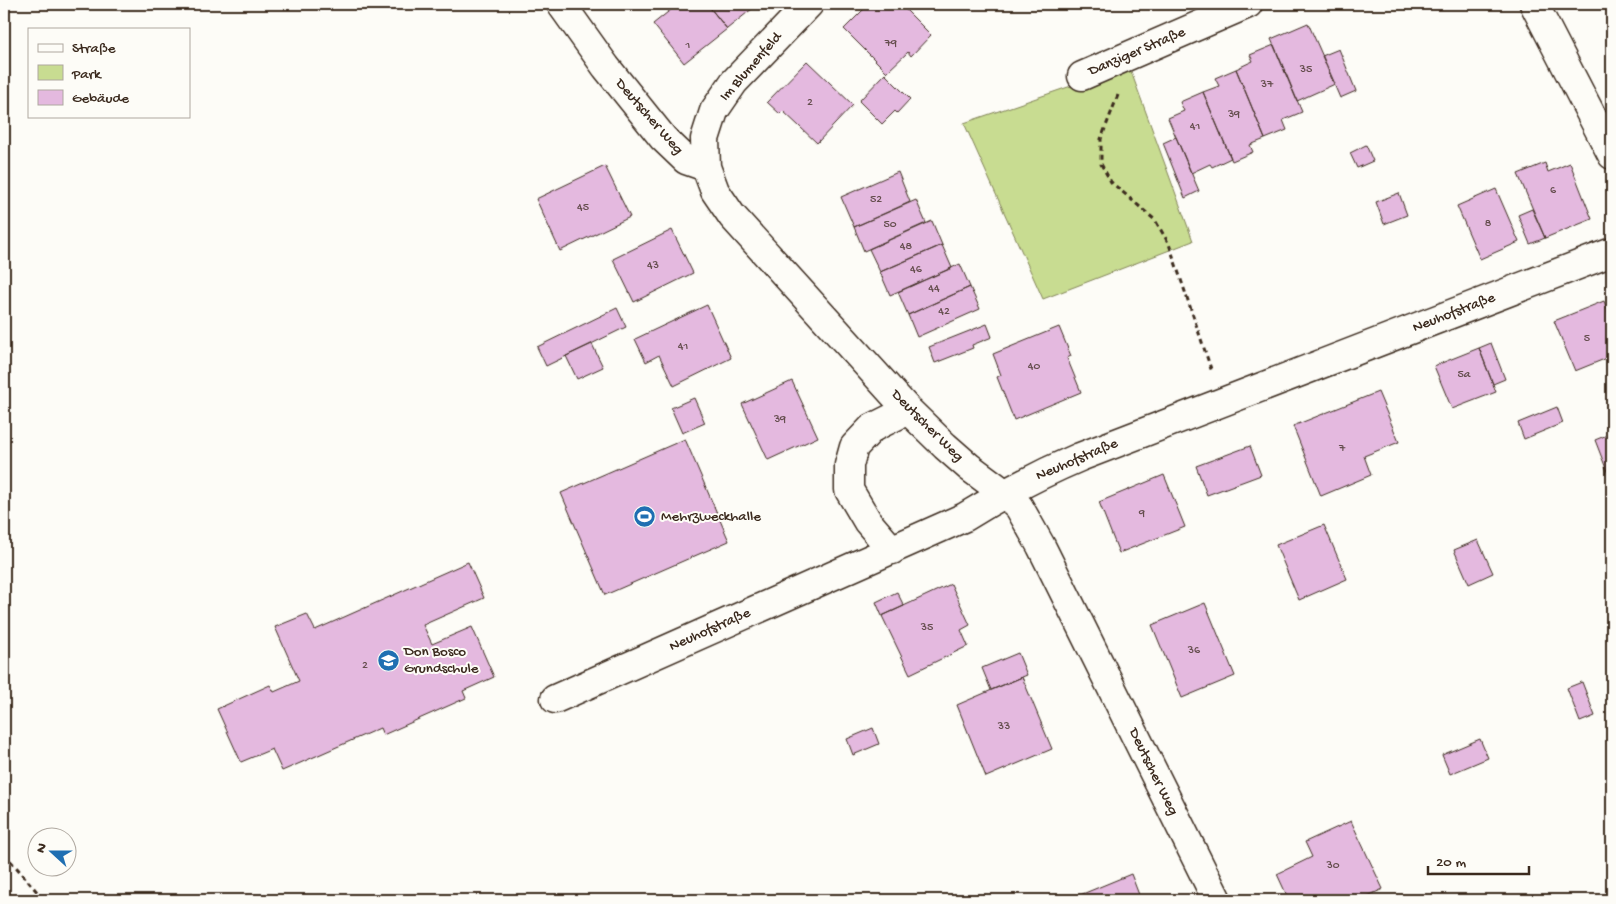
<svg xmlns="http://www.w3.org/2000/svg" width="1616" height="904" font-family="'Gochi Hand',sans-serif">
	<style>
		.green { fill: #c8dc91; stroke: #828358 }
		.building { fill: #e4b9df; stroke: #3b2a1e }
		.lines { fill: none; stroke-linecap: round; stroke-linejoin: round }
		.minor-casing { stroke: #3b2a1e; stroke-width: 31 }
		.path { stroke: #3b2a1e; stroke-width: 3; stroke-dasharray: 5 4; stroke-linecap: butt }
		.minor { stroke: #fdfcf7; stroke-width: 28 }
		.labels { text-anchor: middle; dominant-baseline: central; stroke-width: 4; stroke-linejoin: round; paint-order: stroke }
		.number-label { font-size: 12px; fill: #654e4e }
		.street-label { font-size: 15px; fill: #3b2a1e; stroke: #fdfcf7 }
		.poi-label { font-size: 15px; fill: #3b2a1e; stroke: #fdfcf7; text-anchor: start }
	</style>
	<rect width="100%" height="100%" fill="#fdfcf7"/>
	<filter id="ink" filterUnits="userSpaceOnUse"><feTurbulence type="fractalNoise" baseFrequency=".02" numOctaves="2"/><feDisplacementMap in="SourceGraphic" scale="10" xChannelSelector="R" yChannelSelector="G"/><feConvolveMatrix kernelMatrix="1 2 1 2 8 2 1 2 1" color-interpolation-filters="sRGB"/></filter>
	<g filter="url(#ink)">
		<path class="green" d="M1129 66 1193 241 1043 299 964 123Z"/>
		<path class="building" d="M678 4H707L727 29 684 63 653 24Z
			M707 4H758L727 29Z
			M869 4H900L931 35 911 56 908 52 887 72 844 29Z
			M1308 23 1335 84 1297 101 1271 39Z
			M1274 45 1302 112 1283 120 1287 130 1265 139 1236 69 1253 61 1250 55Z
			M1339 49 1356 91 1340 98 1322 56Z
			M807 61 853 105 817 143 783 111 780 114 767 102Z
			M1236 69 1265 139 1250 145 1253 152 1232 161 1203 92 1219 86 1215 78Z
			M885 74 910 99 897 113 895 111 882 124 859 101Z
			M1203 92 1231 158 1212 167 1210 164 1191 173 1168 118 1184 111 1180 102Z
			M1176 137 1199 191 1185 198 1163 143Z
			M1366 145 1373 161 1357 168 1350 153Z
			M1545 163 1548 172 1570 163 1592 219 1545 238 1518 174Z
			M605 166 630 217 560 251 536 199Z
			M898 172 910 202 854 227 841 197Z
			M1496 189 1519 242 1480 259 1457 206Z
			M1399 193 1407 215 1384 224 1376 202Z
			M916 200 926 223 864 251 854 227Z
			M1532 209 1545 238 1530 244 1518 215Z
			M932 221 942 245 880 272 869 249Z
			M672 230 693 273 634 302 613 259Z
			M942 245 952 268 890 295 880 272Z
			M960 264 970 287 908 315 898 292Z
			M970 287 980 309 917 337 908 315Z
			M1604 301 1612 323V356L1575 371 1554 321Z
			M707 305 731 358 674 386 659 355 646 362 635 339Z
			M617 308 626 327 546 366 537 347Z
			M987 324 992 337 972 345 973 348 935 363 929 347Z
			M1059 327 1071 356 1067 358 1081 392 1014 420 997 377 1001 375 993 354Z
			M1491 343 1505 379 1493 384 1479 348Z
			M592 344 603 367 577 379 566 356Z
			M1479 348 1496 392 1452 409 1434 366Z
			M792 381 818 437 768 460 742 404Z
			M1378 392 1399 442 1364 456 1371 475 1321 496 1293 426Z
			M694 398 705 423 682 433 671 408Z
			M1557 407 1563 423 1524 439 1518 423Z
			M1612 433V484L1595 440Z
			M685 439 729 541 605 595 561 493Z
			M1250 446 1261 475 1207 495 1196 466Z
			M1164 475 1185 527 1119 553 1099 502Z
			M1324 525 1347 579 1299 600 1276 545Z
			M1478 540 1493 573 1469 584 1454 550Z
			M468 562 484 598 423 625 432 644 472 627 494 677 463 691 466 698 383 735 380 728 282 771 272 749 241 762 217 709 270 685 274 692 299 681 275 627 307 614 315 630Z
			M951 584 970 625 961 630 968 646 910 674 882 616Z
			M897 592 904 606 882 616 876 602Z
			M1205 603 1235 676 1182 698 1152 625Z
			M1018 653 1027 675 991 690 982 668Z
			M1022 677 1052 749 986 777 957 705Z
			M1582 682 1595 716 1580 722 1567 688Z
			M873 728 879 744 853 755 847 739Z
			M1480 739 1488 758 1450 774 1442 755Z
			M1351 821 1383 889 1359 900H1289L1277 874 1312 857 1305 842Z
			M1131 874 1141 900H1068Z"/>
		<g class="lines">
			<defs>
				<path id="minor" d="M561 4 606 67 663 138 686 160 706 167
					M809 4 734 82 714 111 705 139 706 167 715 191 732 216 908 410 945 446 969 467 1004 493 1019 507 1041 546 1217 900
					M1534 4 1612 155
					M1082 76 1248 4
					M892 550 868 522 849 490V465L854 447 872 428 908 410
					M555 699 965 517C1002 494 1040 474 1080 457L1612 252"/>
			</defs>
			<use href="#minor" class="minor-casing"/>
			<path class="path" d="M1118 95 1101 139V164L1111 182 1155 220 1169 244 1212 372
				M4 854 17 868 44 900"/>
			<use href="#minor" class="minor"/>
		</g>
	</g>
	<defs>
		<symbol id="stadium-disc" viewBox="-11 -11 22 22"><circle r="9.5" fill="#1f6fb2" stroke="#fdfcf7"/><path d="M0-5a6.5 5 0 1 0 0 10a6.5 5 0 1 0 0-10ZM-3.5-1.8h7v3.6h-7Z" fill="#fff"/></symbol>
		<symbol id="school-disc" viewBox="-11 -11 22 22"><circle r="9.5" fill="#1f6fb2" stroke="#fdfcf7"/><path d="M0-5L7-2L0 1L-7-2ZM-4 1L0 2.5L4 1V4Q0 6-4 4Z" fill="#fff"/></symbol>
	</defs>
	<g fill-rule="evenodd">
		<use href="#stadium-disc" x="632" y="504" width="25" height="25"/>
		<use href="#school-disc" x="376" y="648" width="25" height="25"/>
	</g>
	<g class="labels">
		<g class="number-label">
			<text x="891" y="44">79</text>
			<text x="688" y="46">1</text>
			<text x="1306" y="70">35</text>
			<text x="1267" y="85">37</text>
			<text x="810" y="103">2</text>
			<text x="1234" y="115">39</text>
			<text x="1195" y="127">41</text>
			<text x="1553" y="191">6</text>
			<text x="876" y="200">52</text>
			<text x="583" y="208">45</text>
			<text x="1488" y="224">8</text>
			<text x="890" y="225">50</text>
			<text x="906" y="247">48</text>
			<text x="653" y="266">43</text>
			<text x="916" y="270">46</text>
			<text x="934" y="289">44</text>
			<text x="944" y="312">42</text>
			<text x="1587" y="339">5</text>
			<text x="683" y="347">41</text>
			<text x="1034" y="367">40</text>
			<text x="1464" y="375">5a</text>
			<text x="780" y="420">39</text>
			<text x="1342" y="449">7</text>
			<text x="1142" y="514">9</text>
			<text x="927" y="628">35</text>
			<text x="1194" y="651">36</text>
			<text x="365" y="666">2</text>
			<text x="1004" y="727">33</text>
			<text x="1333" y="866">30</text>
		</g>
		<g class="street-label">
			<text transform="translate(1137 52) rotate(-23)">Danziger Straße</text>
			<text transform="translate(751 67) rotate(-49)">Im Blumenfeld</text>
			<text transform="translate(649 117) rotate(49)">Deutscher Weg</text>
			<text transform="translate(1454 313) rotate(-21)">Neuhofstraße</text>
			<text transform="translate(927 426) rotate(45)">Deutscher Weg</text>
			<text transform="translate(1077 460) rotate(-23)">Neuhofstraße</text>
			<text transform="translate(710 630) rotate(-24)">Neuhofstraße</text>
			<text transform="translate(1153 772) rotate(64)">Deutscher Weg</text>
		</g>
		<g class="poi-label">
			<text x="661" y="517">Mehrzweckhalle</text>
			<text x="404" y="652">Don Bosco<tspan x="404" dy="17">Grundschule</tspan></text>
		</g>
	</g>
	<rect width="1616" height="904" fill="none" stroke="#fdfcf7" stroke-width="20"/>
	<rect x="10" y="10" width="1596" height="884" fill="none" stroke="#3b2a1e" stroke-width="2" filter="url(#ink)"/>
	<rect x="28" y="28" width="162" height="90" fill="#fdfcf7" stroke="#afa8a0"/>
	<rect x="38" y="44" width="25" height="8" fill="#fdfcf7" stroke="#afa8a0"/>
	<text x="72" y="52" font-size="15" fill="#3b2a1e">Straße</text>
	<rect x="38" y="65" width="25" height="15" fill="#c8dc91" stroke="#afa8a0"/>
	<text x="72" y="78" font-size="15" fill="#3b2a1e">Park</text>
	<rect x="38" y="90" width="25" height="15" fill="#e4b9df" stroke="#afa8a0"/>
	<text x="72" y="102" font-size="15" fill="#3b2a1e">Gebäude</text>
	<g transform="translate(52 852) rotate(291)"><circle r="24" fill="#fdfcf7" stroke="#afa8a0"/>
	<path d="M0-4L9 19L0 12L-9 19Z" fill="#1f6fb2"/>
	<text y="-8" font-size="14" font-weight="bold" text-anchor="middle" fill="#3b2a1e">N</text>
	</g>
	<path d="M1428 866v8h101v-8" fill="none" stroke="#3b2a1e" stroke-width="2.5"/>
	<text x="1436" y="866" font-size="15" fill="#3b2a1e" stroke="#fdfcf7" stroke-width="4" paint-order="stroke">20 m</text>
</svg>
